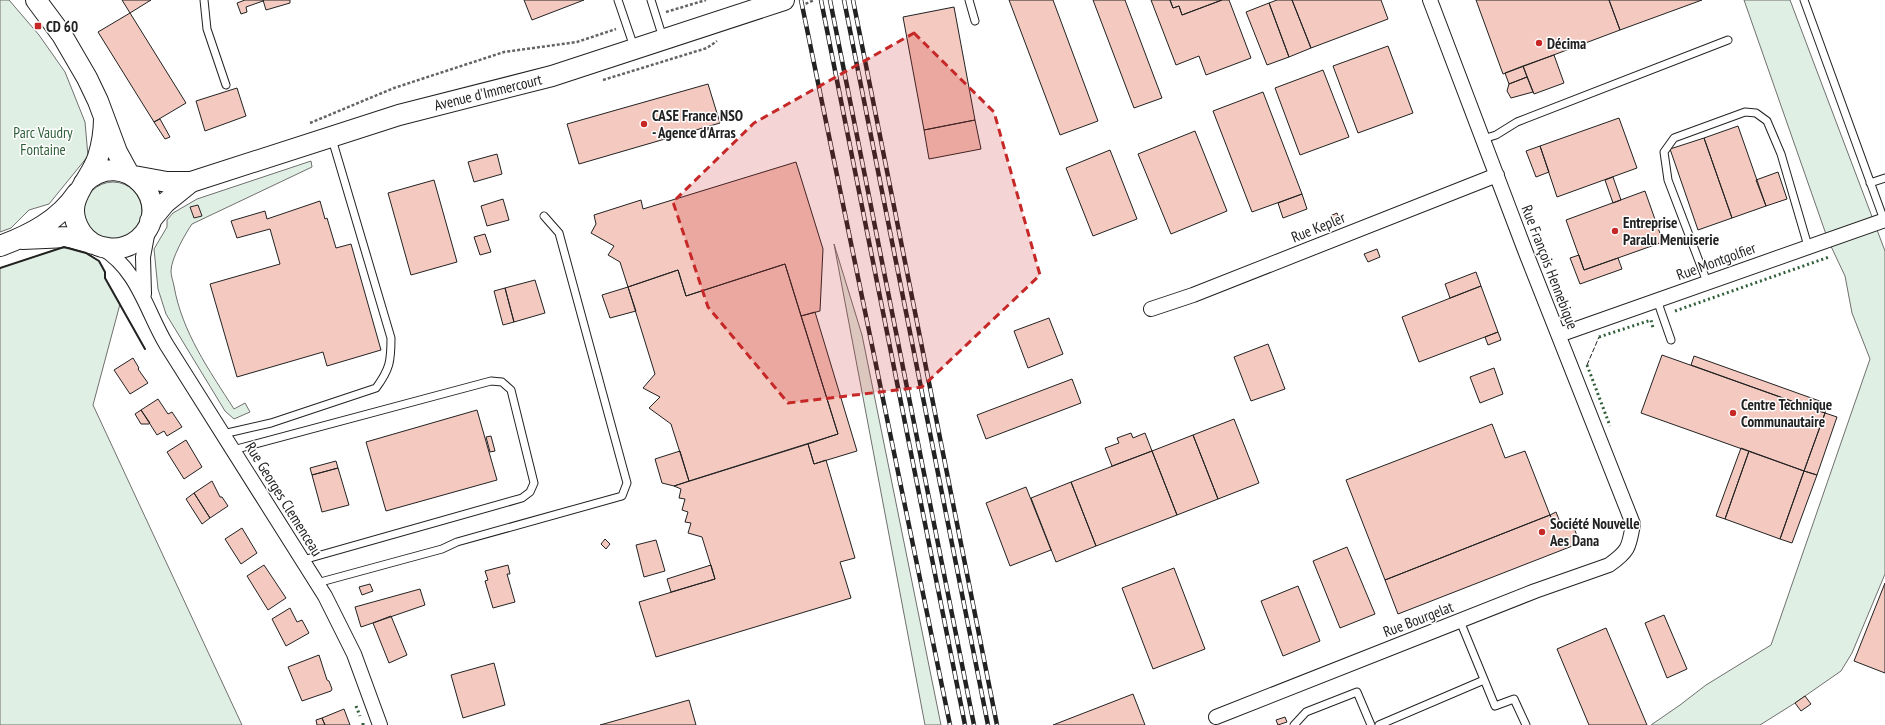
<svg xmlns="http://www.w3.org/2000/svg" width="1885" height="725" font-family="'PT Sans Narrow',sans-serif">
	<style>
		.green { fill: #e0efe3; stroke: #6f6f6f }
		.building { fill: #f3c9c0; stroke: #222 }
		.lines { fill: none; stroke-linecap: round; stroke-linejoin: round }
		.lane-casing { stroke: #222; stroke-width: 9 }
		.street-casing { stroke: #222; stroke-width: 16 }
		.secondary-casing { stroke: #222; stroke-width: 22 }
		.path { stroke: #646464; stroke-width: 2.5; stroke-dasharray: 3 2; stroke-linecap: butt }
		.lane { stroke: #fff; stroke-width: 7 }
		.street { stroke: #fff; stroke-width: 14 }
		.secondary { stroke: #fff; stroke-width: 20 }
		.rail-casing { stroke: #222; stroke-width: 4.5 }
		.rail { stroke: #fff; stroke-width: 3; stroke-dasharray: 9; stroke-linecap: butt }
		.hedge { stroke: #2f5e38; stroke-width: 3; stroke-dasharray: 2 3; stroke-linecap: butt }
		.fence { stroke: #222; stroke-width: 1; stroke-dasharray: 5 2; stroke-linecap: butt }
		.wall { stroke: #222; stroke-width: 2 }
		.marked { fill: #c62828; fill-opacity: 0.2; stroke: #c62828; stroke-width: 3; stroke-dasharray: 8 5; stroke-linejoin: round }
		.poi-dot { fill: #c62828; stroke: #fff; stroke-width: 1.5 }
		.labels { text-anchor: middle; dominant-baseline: central; stroke-width: 3; stroke-linejoin: round; paint-order: stroke }
		.poi-label { font-size: 15px; font-weight: bold; fill: #222; stroke: #fff; text-anchor: start }
		.street-label { font-size: 15px; fill: #222; stroke: #fff }
		.park-label { font-size: 15px; fill: #2f5e38; stroke: #fff }
	</style>
	<rect width="100%" height="100%" fill="#fff"/>
	<path class="green" d="M0 0H9L39 35 65 72 85 122 88 156 49 204 29 210 11 228 0 232Z
		M1744 0H1790L1885 251V574L1852 653 1841 671 1795 703 1760 725H1651L1680 705 1706 685 1771 645 1870 359 1852 313 1845 276 1828 240Z
		M311 161 312 167 192 224C185 234 171 259 171 271 171 276 173 281 174 286 182 332 209 370 234 409L245 403 250 412 234 419 225 411 166 314 158 289 154 249 167 227V220L173 213 197 199Z
		M84 211a29 29 0 1 1 58 0a29 29 0 1 1-58 0Z
		M834 244 862 335 941 725H925Z
		M64 247 86 253 99 261 105 272V278L120 304 93 405 242 725H0V268Z"/>
	<path class="building" d="M122 0H151L130 13Z
		M245 0H263V1L246 7 247 12 241 14 237 3Z
		M263 0H290V3L266 10Z
		M524 0H584L532 20Z
		M1009 0H1053L1098 121 1060 135Z
		M1093 0H1125L1162 98 1134 108Z
		M1151 0H1170L1173 8 1179 6 1182 15 1222 0H1229L1251 58 1206 75 1199 56 1176 65Z
		M1170 0H1222L1182 15 1179 6 1173 8Z
		M1277 0H1292L1311 48 1289 57 1269 3Z
		M1292 0H1381L1388 19 1311 48Z
		M1476 0H1609L1620 30 1503 74Z
		M1609 0H1702L1620 30Z
		M1269 3 1289 57 1267 65 1246 12Z
		M954 7 975 120 924 130 903 17Z
		M130 13 186 103 154 122 98 32Z
		M1388 46 1413 113 1358 133 1333 66Z
		M1554 55 1564 83 1534 94 1523 66Z
		M1523 66 1527 77 1509 84 1505 73Z
		M1323 70 1349 137 1300 155 1275 88Z
		M1527 77 1533 92 1511 98 1507 91 1509 84Z
		M708 84 720 123 579 164 567 124Z
		M237 88 246 116 205 131 196 101Z
		M1263 92 1302 194 1252 212 1213 111Z
		M1619 118 1637 168 1557 197 1540 146Z
		M160 119 170 137 165 139 154 122Z
		M975 120 981 149 929 159 924 130Z
		M1738 126 1766 206 1732 218 1704 138Z
		M1195 131 1227 211 1171 234 1138 154Z
		M1704 138 1732 218 1698 230 1670 149Z
		M1540 146 1549 172 1536 177 1526 151Z
		M1110 150 1137 219 1093 236 1066 168Z
		M497 154 502 174 474 182 468 162Z
		M796 162 823 249 820 311 801 316 785 264 686 296 678 270 628 287 620 262 608 255 614 246 591 233 596 224 594 215 641 200 643 209Z
		M1778 172 1787 199 1766 206 1756 180Z
		M1613 177 1621 200 1613 203 1605 180Z
		M434 180 457 262 411 275 388 193Z
		M1645 191 1663 242 1584 270 1566 220Z
		M1302 194 1307 209 1283 218 1278 203Z
		M503 199 509 220 487 226 481 206Z
		M320 201 325 219 327 218 336 248 351 244 381 350 327 366 323 352 237 377 210 284 280 264 270 229 237 238 231 221 265 211 267 219Z
		M198 205 202 216 194 218 190 207Z
		M1337 213 1340 221 1333 223 1330 216Z
		M485 234 491 252 480 255 474 237Z
		M1377 249 1380 257 1368 262 1364 254Z
		M1579 255 1584 270 1618 258 1622 269 1580 284 1570 258Z
		M785 264 838 434 689 481 671 424 649 408 660 397 643 388 655 374 628 287 678 270 686 296Z
		M1476 272 1481 286 1450 298 1445 284Z
		M535 280 545 313 514 322 505 288Z
		M1481 286 1498 332 1419 362 1402 317Z
		M628 287 636 311 610 318 602 295Z
		M505 288 514 322 503 325 494 291Z
		M815 312 857 451 814 464 808 444 838 434 801 316Z
		M1049 318 1063 354 1028 368 1014 331Z
		M1498 332 1501 340 1488 345 1485 337Z
		M1268 344 1285 389 1251 401 1234 357Z
		M1662 355 1825 413 1804 471 1641 413Z
		M1694 356 1828 404 1825 413 1691 365Z
		M133 358 139 368 138 369 148 383 130 394 114 370Z
		M1494 368 1503 394 1480 403 1470 377Z
		M1072 379 1081 403 986 439 977 415Z
		M158 399 168 414 172 412 182 427 167 436 164 431 157 435 141 410Z
		M141 410 150 423 149 424H141L135 414Z
		M477 410 497 480 386 511 366 442Z
		M1825 413 1837 417 1817 475 1804 471Z
		M1234 419 1259 483 1218 499 1193 435Z
		M1492 424 1505 458 1525 451 1550 515 1385 580 1346 480Z
		M1131 433 1133 438 1145 433 1152 451 1112 466 1105 448 1119 443 1117 438Z
		M1193 435 1218 499 1177 515 1152 451Z
		M491 436 495 451 490 452 486 437Z
		M186 440 202 467 184 479 167 452Z
		M808 444 814 464 826 460 855 558 840 562 851 598 656 657 639 602 715 579 702 537 688 533 691 523 685 522 688 512 682 510 685 499 679 498 681 489 674 486Z
		M1741 448 1749 451 1725 519 1716 516Z
		M680 451 689 481 674 486 662 483 655 459Z
		M1152 451 1177 515 1096 546 1071 482Z
		M1749 451 1804 471 1780 539 1725 519Z
		M336 461 338 468 312 475 310 468Z
		M338 468 349 505 322 512 312 475Z
		M1804 471 1817 475 1792 543 1780 539Z
		M212 481 220 497H222L228 506 210 518 194 493Z
		M1071 482 1096 546 1056 562 1031 498Z
		M1026 487 1051 550 1010 566 986 503Z
		M194 493 210 518 202 524 186 499Z
		M1556 512 1562 527 1556 529 1550 515Z
		M1550 515 1556 529 1572 523 1580 543 1398 614 1385 580Z
		M242 528 257 553 241 564 225 539Z
		M605 539 610 544 606 549 601 544Z
		M656 540 665 571 644 577 636 545Z
		M1347 547 1375 614 1340 628 1313 561Z
		M264 565 286 598 268 610 247 576Z
		M508 565 510 574H507L515 602 493 608 485 581 488 580 485 571Z
		M711 565 715 579 671 592 667 579Z
		M1174 568 1205 649 1153 669 1122 588Z
		M1885 583V673L1854 661Z
		M370 584 373 591 362 595 359 587Z
		M1298 586 1320 641 1283 656 1261 601Z
		M420 589 425 605 361 627 355 607Z
		M290 608 297 622 302 620 309 633 286 646 272 619Z
		M1664 615 1687 669 1667 678 1645 623Z
		M391 616 407 655 389 663 373 623Z
		M1606 628 1647 725H1589L1557 649Z
		M319 655 327 680 329 681 332 689 331 691 302 701 288 667Z
		M494 663 505 705 463 718 451 675Z
		M1133 694 1145 725H1053Z
		M1805 696 1811 704 1801 711 1795 703Z
		M689 700 696 725H600Z
		M344 709 350 725H325L322 718Z
		M1285 717 1287 722 1278 725 1276 720Z
		M322 718 325 725H317L316 720Z"/>
	<g class="lines">
		<defs>
			<path id="lane" d="M204 0 207 29 226 85
				M618 0 634 47
				M651 0 663 38
				M969 0 975 21
				M1804 0 1884 220
				M1483 139 1496 135 1517 122 1728 40
				M1870 183 1885 178
				M1707 282 1668 180 1664 152 1674 138 1745 112 1756 113 1767 121 1781 154 1808 246
				M1657 300 1671 340
				M223 434 271 423 376 388C390 369 391 361 391 338L332 139
				M233 450 491 381 502 382 511 390 534 483 530 492 522 498 303 560
				M317 583 442 549 457 542 622 496 627 483 559 233 544 216
				M1460 621 1495 706 1514 699 1526 725
				M1294 725 1306 712 1357 692 1371 725
				M1379 725 1484 680"/>
			<path id="street" d="M102 248C138 270 146 310 166 344L325 596 354 654 380 725
				M144 294 143 257 148 230
				M1151 309 1193 295 1497 175
				M1559 335 1885 220
				M1216 717 1535 591 1609 565C1629 551 1629 547 1633 524L1526 253 1430 0"/>
			<path id="secondary" d="M36 0 62 35 87 78 98 101 117 152 129 174
				M134 176 167 182H191L399 115 552 76 784 0
				M84 183C124 144 178 204 139 239 131 246 119 250 108 248 97 247 87 241 81 232 61 201 89 184 98 157 102 144 104 132 104 118
				M150 221 165 203 191 182
				M22 239 69 237 93 244
				M0 246C30 235 59 220 77 193"/>
		</defs>
		<use href="#lane" class="lane-casing"/>
		<use href="#street" class="street-casing"/>
		<use href="#secondary" class="secondary-casing"/>
		<path class="path" d="M801 6 814 0
			M666 12 706 0
			M603 80 707 48 717 41
			M310 123 394 88 504 52 577 42 616 29"/>
		<use href="#lane" class="lane"/>
		<use href="#street" class="street"/>
		<use href="#secondary" class="secondary"/>
		<defs>
			<path id="rail" d="M801 0 950 725
				M821 0 965 725
				M830 0 974 725
				M844 0 988 725
				M853 0 997 725"/>
		</defs>
		<use href="#rail" class="rail-casing"/>
		<use href="#rail" class="rail"/>
		<path class="hedge" d="M1675 311 1829 257
			M1599 337 1651 320 1653 328
			M1587 365 1610 426
			M356 706 360 716
			M363 723V725"/>
		<path class="fence" d="M1587 365 1599 337"/>
		<path class="wall" d="M0 268 64 247 86 253 99 261 105 272V278L145 349"/>
	</g>
	<path class="marked" d="M914 33 994 112 1040 275 922 387 788 403 708 307 673 202 754 123Z"/>
	<g class="poi-dot">
		<rect x="34" y="22" width="8" height="8" rx="2"/>
		<circle cx="1539" cy="43" r="4"/>
		<circle cx="644" cy="124" r="4"/>
		<circle cx="1615" cy="231" r="4"/>
		<circle cx="1733" cy="413" r="4"/>
		<circle cx="1542" cy="532" r="4"/>
	</g>
	<g class="labels">
		<g class="poi-label">
			<text x="46" y="26">CD 60</text>
			<text x="1547" y="43">Décima</text>
			<text x="652" y="115">CASE France NSO<tspan x="652" dy="17">- Agence d'Arras</tspan></text>
			<text x="1623" y="222">Entreprise<tspan x="1623" dy="17">Paralu Menuiserie</tspan></text>
			<text x="1741" y="404">Centre Technique<tspan x="1741" dy="17">Communautaire</tspan></text>
			<text x="1550" y="523">Société Nouvelle<tspan x="1550" dy="17">Aes Dana</tspan></text>
		</g>
		<g class="street-label">
			<text transform="translate(488 92) rotate(-14)">Avenue d'Immercourt</text>
			<text transform="translate(1318 227) rotate(-22)">Rue Kepler</text>
			<text transform="translate(1716 261) rotate(-20)">Rue Montgolfier</text>
			<text transform="translate(1550 267) rotate(69)">Rue François Hennebique</text>
			<text transform="translate(284 499) rotate(58)">Rue Georges Clemenceau</text>
			<text transform="translate(1418 619) rotate(-21)">Rue Bourgelat</text>
		</g>
		<g class="park-label">
			<text x="43" y="132">Parc Vaudry<tspan x="43" dy="17">Fontaine</tspan></text>
		</g>
	</g>
</svg>
